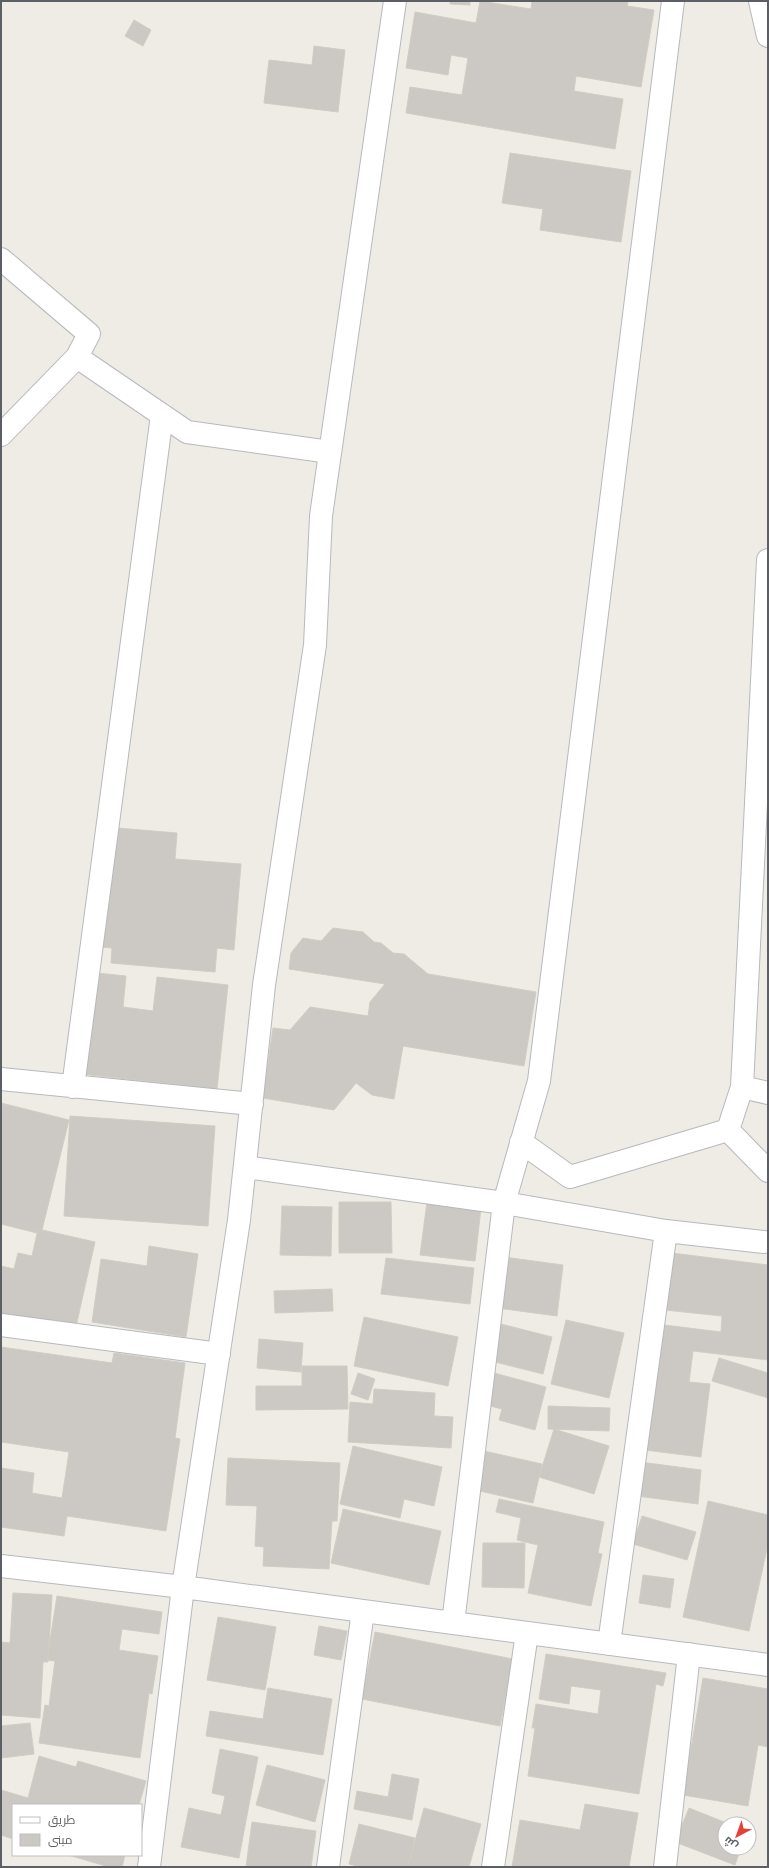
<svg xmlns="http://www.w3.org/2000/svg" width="769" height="1868" font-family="'Open Sans',Cairo,sans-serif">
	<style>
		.building { fill: #ccc8c3; stroke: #d2cdc2 }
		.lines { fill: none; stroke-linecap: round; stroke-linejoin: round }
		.street-casing { stroke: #b6b9bd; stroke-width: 24 }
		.street { stroke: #fff; stroke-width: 22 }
	</style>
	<rect width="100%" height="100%" fill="#eeece4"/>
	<path class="building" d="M450 1H470V5L450 4Z
		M480 1 531 9 532 1H628L627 6 654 10 641 87 576 76 574 91 623 99 615 149 406 113 410 87 462 95 468 58 451 55 448 75 406 68 415 12 476 23Z
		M134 20 151 30 143 46 125 36Z
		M314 46 345 50 338 112 264 103 269 60 312 65Z
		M510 153 631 171 621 242 540 230 543 209 502 203Z
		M105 827 177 833 175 859 241 864 234 950 217 948 215 972 111 963 112 948 101 947Z
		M333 928 363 932 374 942 381 943 393 953 404 954 428 974 536 992 524 1066 403 1046 394 1099 372 1095 356 1083 334 1110 263 1098 273 1028 290 1030 310 1007 368 1016 370 1002 385 984 289 969 291 953 303 938 321 941Z
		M87 972 126 976 123 1007 153 1011 157 977 228 985 217 1089 73 1073Z
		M1 1103 69 1120 41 1234 1 1224Z
		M70 1116 215 1126 208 1226 64 1216Z
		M339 1202H391L392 1253H339Z
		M427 1202 481 1208 475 1261 420 1255Z
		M282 1206 332 1207 331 1256 280 1255Z
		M38 1229 95 1242 75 1331 1 1314V1266L14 1269 18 1253 32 1256Z
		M149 1246 198 1254 186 1337 92 1322 101 1259 147 1266Z
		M672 1253 768 1265V1360L693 1351 689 1382 710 1384 701 1457 645 1450 656 1324 721 1332 722 1316 665 1310Z
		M504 1257 563 1265 557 1316 497 1308Z
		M386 1258 474 1268 470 1304 381 1294Z
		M332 1289 333 1311 275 1313 274 1291Z
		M364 1317 458 1337 448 1386 354 1366Z
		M566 1320 624 1333 609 1398 551 1384Z
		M497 1323 552 1337 543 1374 487 1360Z
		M259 1339 303 1343 301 1372 257 1368Z
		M1 1347 112 1363 114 1353 185 1363 175 1438 180 1439 166 1531 67 1516 64 1536 1 1527V1468L34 1473 32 1493 62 1498 69 1452 1 1442Z
		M719 1358 768 1373V1398L712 1381Z
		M302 1366H347L348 1409 256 1410V1386H302Z
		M483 1370 546 1387 535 1430 499 1420 502 1409 475 1402Z
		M358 1373 375 1379 368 1400 351 1394Z
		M374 1389 435 1393 434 1416 453 1417 451 1448 348 1442 350 1402 373 1404Z
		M548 1406 610 1408 609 1431 548 1429Z
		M554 1429 609 1446 594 1494 539 1477Z
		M353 1446 442 1467 434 1506 404 1499 400 1518 340 1504Z
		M484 1451 542 1464 533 1503 475 1490Z
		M228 1458 340 1463 337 1521H332L329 1569 263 1566 264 1547 255 1546 257 1506 226 1505Z
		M640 1462 701 1470 698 1504 637 1496Z
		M499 1499 604 1522 598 1553 602 1554 591 1606 528 1593 538 1545 517 1540 521 1518 496 1512Z
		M708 1501 768 1515V1544L749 1631 683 1617Z
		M343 1509 441 1531 429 1585 331 1563Z
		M642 1516 696 1532 687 1560 633 1544Z
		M483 1543H525L524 1588 482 1587Z
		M643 1575 674 1579 670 1608 639 1603Z
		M13 1593 52 1595 48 1662H43L40 1718 1 1715V1642L10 1643Z
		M57 1596 162 1612 159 1634 122 1629 119 1650 158 1656 152 1694 149 1693 140 1758 39 1743 45 1705 49 1706 55 1661 47 1660Z
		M218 1617 276 1627 265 1690 207 1680Z
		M319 1626 347 1631 341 1660 314 1655Z
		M375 1632 513 1659 500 1726 362 1699Z
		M546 1654 666 1673 663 1686 656 1684 639 1794 528 1776 535 1728H532L536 1704 598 1714 601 1690 571 1686 569 1704 539 1699Z
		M703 1678 768 1689V1747L758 1745 748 1806 683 1795Z
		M268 1688 332 1699 323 1755 206 1736 210 1711 263 1719Z
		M30 1723 34 1754 1 1758V1726Z
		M220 1749 258 1757 239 1858 181 1847 189 1808 221 1815 225 1796 212 1793Z
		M39 1756 76 1767 78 1761 146 1781 139 1805H13V1839L1 1835V1790L28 1798Z
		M267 1765 325 1780 315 1822 256 1805Z
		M392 1774 419 1779 412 1820 354 1809 357 1791 388 1797Z
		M585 1804 638 1813 629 1867H512L520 1820 580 1830Z
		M424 1808 481 1824 469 1867H408Z
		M689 1808 729 1824H725V1848H741L735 1865 675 1842Z
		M252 1822 316 1831 311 1867H246Z
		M359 1824 415 1838 408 1867H362L349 1864Z
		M68 1855H125L122 1867H109Z"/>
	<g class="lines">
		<defs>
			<path id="street" d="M760 1 768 36
				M1 259 89 334 77 357
				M1 435 77 357 187 432 330 452
				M1 1079 252 1104
				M73 1087 162 415
				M742 1087 768 1093
				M728 1130 742 1087 768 560
				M521 1142 570 1177 728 1130 768 1171
				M245 1167 504 1203 666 1231 764 1242
				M1 1325 219 1354
				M1 1566 183 1587 768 1665
				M453 1623 504 1203 539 1081 673 1
				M609 1644 666 1231
				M149 1867 183 1587 239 1220 264 985 315 645 321 516 395 1
				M328 1867 363 1611
				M493 1867 527 1633
				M665 1867 689 1654"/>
		</defs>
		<use href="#street" class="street-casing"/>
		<use href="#street" class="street"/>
	</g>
	<rect width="769" height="1868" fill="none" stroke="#5c5f64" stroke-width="4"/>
	<rect x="12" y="1804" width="130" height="52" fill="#ffffff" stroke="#bebfc1"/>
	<rect x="20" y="1817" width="20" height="6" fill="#ffffff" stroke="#bebfc1"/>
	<text x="48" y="1824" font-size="12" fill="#5c5f64">طريق</text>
	<rect x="20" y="1834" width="20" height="12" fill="#ccc8c3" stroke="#bebfc1"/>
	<text x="48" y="1844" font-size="12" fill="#5c5f64">مبنى</text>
	<g transform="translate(737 1836) rotate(221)"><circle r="19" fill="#ffffff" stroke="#bebfc1"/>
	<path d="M0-3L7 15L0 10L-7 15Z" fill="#e44034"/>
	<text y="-6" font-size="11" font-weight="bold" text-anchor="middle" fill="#5c5f64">ش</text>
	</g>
</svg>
